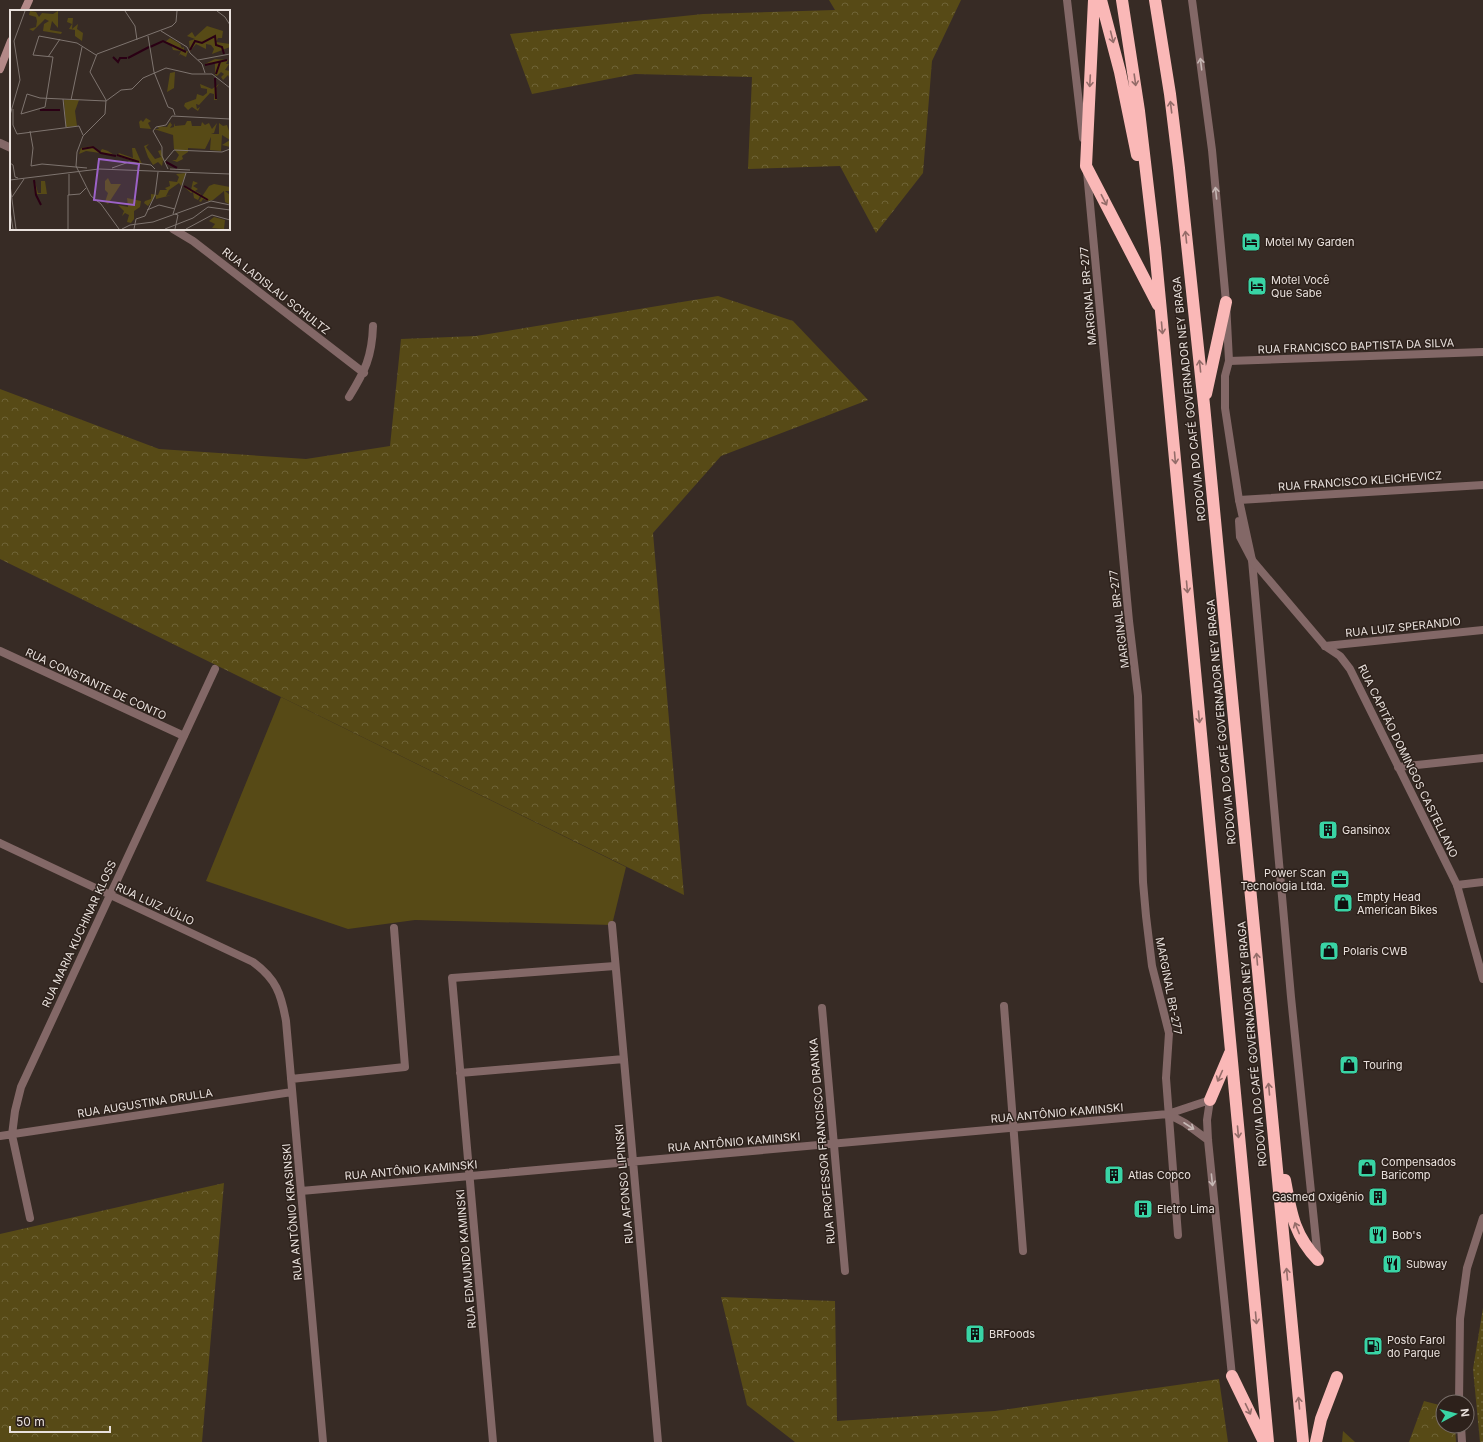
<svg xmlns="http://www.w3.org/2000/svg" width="1483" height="1442" font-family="Inter,sans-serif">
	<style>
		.green { fill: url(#green-dots) }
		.forest { fill: url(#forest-crowns) }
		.pitch { fill: #574a16 }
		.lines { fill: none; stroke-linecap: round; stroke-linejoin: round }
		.minor { stroke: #836867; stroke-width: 8 }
		.tertiary { stroke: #836867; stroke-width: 8 }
		.secondary { stroke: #b38988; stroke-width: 8 }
		.motorway { stroke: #fab8b7; stroke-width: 12 }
		.oneway { stroke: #946c69 }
		.oneway2 { stroke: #c5b7b4 }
		.labels { text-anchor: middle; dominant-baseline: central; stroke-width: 3; stroke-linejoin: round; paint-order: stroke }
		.poi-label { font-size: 11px; fill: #e9e1dd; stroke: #2d211b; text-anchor: start }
		.street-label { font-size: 11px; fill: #e9e1dd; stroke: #2d211b }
		.inset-river { fill: none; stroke: #2a0014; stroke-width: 2 }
		.inset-road { fill: none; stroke: #7e746f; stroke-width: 1 }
		.view { fill: #9c62c8; fill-opacity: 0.15; stroke: #9c62c8; stroke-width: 2 }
		.inset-edge { fill: none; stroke: #e9e1dd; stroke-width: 2 }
	</style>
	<defs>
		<pattern id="green-dots" width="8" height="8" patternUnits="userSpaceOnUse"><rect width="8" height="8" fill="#574a16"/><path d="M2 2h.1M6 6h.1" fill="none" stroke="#6f6437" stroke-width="1.8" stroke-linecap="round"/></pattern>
		<pattern id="forest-crowns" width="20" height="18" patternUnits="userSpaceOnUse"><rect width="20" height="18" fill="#574a16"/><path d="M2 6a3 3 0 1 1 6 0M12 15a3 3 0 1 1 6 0" fill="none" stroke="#6f6437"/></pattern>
	</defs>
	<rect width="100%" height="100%" fill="#372b25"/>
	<path class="green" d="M1483 1308V1442H1480L1473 1369Z"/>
	<path class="forest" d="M829 0H961L932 61 923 173 876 233 840 166 748 169 752 77 635 74 532 94 510 34 703 14 835 10Z
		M718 296 793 321 868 400 721 456 653 533 684 895 0 559V389L159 449 306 459 390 446 401 339 476 336Z
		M224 1183 202 1442H0V1234Z
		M721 1297 835 1301 837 1421 995 1411 1219 1379 1228 1442H795L747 1405Z
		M1424 1401 1443 1406V1426H1455L1456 1442H1409Z
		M1343 1431 1355 1442H1342Z"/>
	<path class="pitch" d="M281 697 626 867 612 925 415 920 348 929 206 881Z
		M1483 1339V1391H1480Z"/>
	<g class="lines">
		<path class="minor" d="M1067 0 1083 138
			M0 143 11 148
			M1087 172 1129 621 1138 696 1143 882 1146 916 1152 966 1169 1033 1166 1078 1178 1235
			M173 229 193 241 364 373
			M1229 361 1483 352
			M349 397C365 371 372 357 373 326
			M1239 500 1483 485
			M1252 560 1291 997 1318 1260
			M1325 646 1483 630
			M0 651 184 736
			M1398 767 1483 758
			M0 843 253 962C276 979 281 993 286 1021L323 1442
			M1457 885 1483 882
			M612 925 658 1442
			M1004 1006 1023 1251
			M822 1008 845 1271
			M460 1073 624 1059
			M291 1079 405 1067 394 928
			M1210 1100 1207 1120 1208 1140 1232 1376
			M1168 1114 1185 1123 1208 1140
			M0 1136 292 1092
			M301 1191 1168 1114 1210 1100
			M30 1218 12 1135 15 1111 21 1087 215 669
			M493 1442 452 978 615 966"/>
		<path class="tertiary" d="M1192 0 1212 150 1226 302 1229 361 1225 376V408L1239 500 1252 560
			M1239 521 1240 537 1252 560 1325 646 1340 656 1350 669 1457 885 1483 979
			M1459 1402 1460 1319 1467 1268 1483 1218
			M1461 1426 1462 1442"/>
		<path class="secondary" d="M24 11 29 0
			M0 69 11 41"/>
		<path class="motorway" d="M1094 0 1086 166 1158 305
			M1101 0 1120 72 1137 155
			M1122 0 1139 111 1155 248 1268 1442
			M1155 0 1170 94 1179 168 1204 405 1303 1442
			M1206 394 1226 302
			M1210 1100 1230 1053
			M1285 1180C1291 1213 1294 1235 1318 1260
			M1232 1376 1264 1442
			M1316 1442 1321 1419 1337 1377"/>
	</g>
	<defs><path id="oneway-shaft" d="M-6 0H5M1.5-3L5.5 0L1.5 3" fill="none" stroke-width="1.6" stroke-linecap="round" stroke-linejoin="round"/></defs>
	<g class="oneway">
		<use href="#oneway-shaft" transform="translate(1112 37) rotate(76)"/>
		<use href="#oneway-shaft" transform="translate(1135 80) rotate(82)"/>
		<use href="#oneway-shaft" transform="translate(1090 81) rotate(93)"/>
		<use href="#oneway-shaft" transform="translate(1171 107) rotate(-97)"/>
		<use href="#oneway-shaft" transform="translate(1104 200) rotate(63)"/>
		<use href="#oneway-shaft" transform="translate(1186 237) rotate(-96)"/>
		<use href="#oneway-shaft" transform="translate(1162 328) rotate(85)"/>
		<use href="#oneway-shaft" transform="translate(1200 366) rotate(-96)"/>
		<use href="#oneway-shaft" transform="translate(1175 458) rotate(85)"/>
		<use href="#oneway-shaft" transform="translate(1187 587) rotate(85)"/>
		<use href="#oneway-shaft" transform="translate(1199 717) rotate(85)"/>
		<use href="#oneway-shaft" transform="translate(1257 959) rotate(-95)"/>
		<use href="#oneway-shaft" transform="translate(1220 1076) rotate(114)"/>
		<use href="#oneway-shaft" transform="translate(1269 1089) rotate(-95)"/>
		<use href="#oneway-shaft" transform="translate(1238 1132) rotate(85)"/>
		<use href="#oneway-shaft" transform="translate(1297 1228) rotate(-112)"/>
		<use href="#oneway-shaft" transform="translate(1287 1274) rotate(-95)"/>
		<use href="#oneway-shaft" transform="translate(1256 1318) rotate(85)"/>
		<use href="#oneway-shaft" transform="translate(1299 1403) rotate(-95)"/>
		<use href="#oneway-shaft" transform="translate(1248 1409) rotate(64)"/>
	</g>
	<g class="oneway2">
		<use href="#oneway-shaft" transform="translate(1201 64) rotate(-97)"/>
		<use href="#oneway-shaft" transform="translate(1216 193) rotate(-96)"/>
		<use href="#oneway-shaft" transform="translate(1189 1126) rotate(33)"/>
		<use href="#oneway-shaft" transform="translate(1212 1180) rotate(84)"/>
	</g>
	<defs>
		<symbol id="hotel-square" viewBox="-11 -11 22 22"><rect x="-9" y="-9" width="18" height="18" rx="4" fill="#39d4a5" stroke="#2d211b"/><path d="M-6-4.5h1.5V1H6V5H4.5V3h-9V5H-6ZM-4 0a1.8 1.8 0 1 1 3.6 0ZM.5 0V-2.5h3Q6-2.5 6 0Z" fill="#111"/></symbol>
		<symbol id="building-square" viewBox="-11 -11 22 22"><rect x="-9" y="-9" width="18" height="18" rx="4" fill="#39d4a5" stroke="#2d211b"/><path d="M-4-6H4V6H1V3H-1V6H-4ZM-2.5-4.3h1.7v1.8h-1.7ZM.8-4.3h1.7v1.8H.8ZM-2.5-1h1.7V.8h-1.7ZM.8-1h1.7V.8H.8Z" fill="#111"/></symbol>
		<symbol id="office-square" viewBox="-11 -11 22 22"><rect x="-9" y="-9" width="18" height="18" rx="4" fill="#39d4a5" stroke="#2d211b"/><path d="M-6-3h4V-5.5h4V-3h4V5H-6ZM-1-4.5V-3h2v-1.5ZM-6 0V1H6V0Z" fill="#111"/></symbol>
		<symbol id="shop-square" viewBox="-11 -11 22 22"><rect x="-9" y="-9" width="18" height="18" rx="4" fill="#39d4a5" stroke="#2d211b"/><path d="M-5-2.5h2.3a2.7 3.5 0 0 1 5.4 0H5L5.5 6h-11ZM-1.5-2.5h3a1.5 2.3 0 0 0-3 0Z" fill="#111"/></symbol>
		<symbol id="restaurant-square" viewBox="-11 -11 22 22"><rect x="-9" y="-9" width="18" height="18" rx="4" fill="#39d4a5" stroke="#2d211b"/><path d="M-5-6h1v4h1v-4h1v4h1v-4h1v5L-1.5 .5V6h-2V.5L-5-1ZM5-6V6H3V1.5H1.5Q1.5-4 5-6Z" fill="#111"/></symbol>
		<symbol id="fuel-square" viewBox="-11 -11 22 22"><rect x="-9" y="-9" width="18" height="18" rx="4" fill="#39d4a5" stroke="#2d211b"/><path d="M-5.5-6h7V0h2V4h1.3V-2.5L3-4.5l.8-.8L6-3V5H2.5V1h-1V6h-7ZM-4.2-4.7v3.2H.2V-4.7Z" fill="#111"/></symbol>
	</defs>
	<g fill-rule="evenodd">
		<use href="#hotel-square" x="1240" y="231" width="22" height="22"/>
		<use href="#hotel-square" x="1246" y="275" width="22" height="22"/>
		<use href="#building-square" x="1317" y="819" width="22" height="22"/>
		<use href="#office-square" x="1329" y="868" width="22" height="22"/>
		<use href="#shop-square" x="1332" y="892" width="22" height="22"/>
		<use href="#shop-square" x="1318" y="940" width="22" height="22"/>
		<use href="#shop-square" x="1338" y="1054" width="22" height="22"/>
		<use href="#shop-square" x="1356" y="1157" width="22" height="22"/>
		<use href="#building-square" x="1103" y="1164" width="22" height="22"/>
		<use href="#building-square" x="1367" y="1186" width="22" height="22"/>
		<use href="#building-square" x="1132" y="1198" width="22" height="22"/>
		<use href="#restaurant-square" x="1367" y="1224" width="22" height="22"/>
		<use href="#restaurant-square" x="1381" y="1253" width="22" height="22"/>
		<use href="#building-square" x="964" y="1323" width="22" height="22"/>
		<use href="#fuel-square" x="1362" y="1335" width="22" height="22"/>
	</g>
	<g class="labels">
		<g class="poi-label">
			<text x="1265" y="242">Motel My Garden</text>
			<text x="1271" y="280">Motel Você<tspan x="1271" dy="13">Que Sabe</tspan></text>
			<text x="1342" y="830">Gansinox</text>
			<text x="1326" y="873" text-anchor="end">Power Scan<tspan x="1326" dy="13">Tecnologia Ltda.</tspan></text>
			<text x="1357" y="897">Empty Head<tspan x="1357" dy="13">American Bikes</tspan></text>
			<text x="1343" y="951">Polaris CWB</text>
			<text x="1363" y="1065">Touring</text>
			<text x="1381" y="1162">Compensados<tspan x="1381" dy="13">Baricomp</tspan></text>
			<text x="1128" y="1175">Atlas Copco</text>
			<text x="1364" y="1197" text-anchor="end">Gasmed Oxigênio</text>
			<text x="1157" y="1209">Eletro Lima</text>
			<text x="1392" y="1235">Bob's</text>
			<text x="1406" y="1264">Subway</text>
			<text x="989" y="1334">BRFoods</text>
			<text x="1387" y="1340">Posto Farol<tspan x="1387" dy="13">do Parque</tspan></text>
		</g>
		<g class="street-label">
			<text transform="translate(276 291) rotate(38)">RUA LADISLAU SCHULTZ</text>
			<text transform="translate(1088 296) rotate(-95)">MARGINAL BR-277</text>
			<text transform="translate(1356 346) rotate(-2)">RUA FRANCISCO BAPTISTA DA SILVA</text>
			<text transform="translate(1189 399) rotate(-96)">RODOVIA DO CAFÉ GOVERNADOR NEY BRAGA</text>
			<text transform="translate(1360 481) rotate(-4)">RUA FRANCISCO KLEICHEVICZ</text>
			<text transform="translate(1119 619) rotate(-97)">MARGINAL BR-277</text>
			<text transform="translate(1403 627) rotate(-6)">RUA LUIZ SPERANDIO</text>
			<text transform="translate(96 684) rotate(25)">RUA CONSTANTE DE CONTO</text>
			<text transform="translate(1221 722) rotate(-95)">RODOVIA DO CAFÉ GOVERNADOR NEY BRAGA</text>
			<text transform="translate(1408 761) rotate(64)">RUA CAPITÃO DOMINGOS CASTELLANO</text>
			<text transform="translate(155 904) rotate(25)">RUA LUIZ JÚLIO</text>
			<text transform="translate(79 934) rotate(-65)">RUA MARIA KUCHINAR KLOSS</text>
			<text transform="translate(1169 986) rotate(79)">MARGINAL BR-277</text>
			<text transform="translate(1252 1044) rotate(-95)">RODOVIA DO CAFÉ GOVERNADOR NEY BRAGA</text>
			<text transform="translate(145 1103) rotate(-9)">RUA AUGUSTINA DRULLA</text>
			<text transform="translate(1057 1113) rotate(-5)">RUA ANTÔNIO KAMINSKI</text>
			<text transform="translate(822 1141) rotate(-95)">RUA PROFESSOR FRANCISCO DRANKA</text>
			<text transform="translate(734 1142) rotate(-5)">RUA ANTÔNIO KAMINSKI</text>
			<text transform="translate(411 1170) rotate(-5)">RUA ANTÔNIO KAMINSKI</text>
			<text transform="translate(624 1184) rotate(-95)">RUA AFONSO LIPINSKI</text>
			<text transform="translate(292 1212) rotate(-95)">RUA ANTÔNIO KRASINSKI</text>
			<text transform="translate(466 1259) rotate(-95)">RUA EDMUNDO KAMINSKI</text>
		</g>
	</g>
	<g transform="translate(10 10)">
		<rect width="220" height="220" fill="#372b25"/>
		<path d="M122 138H125L132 154 107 146 109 143 123 148Z" fill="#574a16"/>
		<path d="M20 1 26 2 29 7 32 3 43 4 48 1V18L42 11 40 20 52 22 51 24 33 21 34 14 39 11 35 9 23 21 19 19 26 17 27 11 26 7 19 5ZM58 8H63L62 19 68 14 67 19 73 23 72 31 65 26V20L59 19 62 14 57 12ZM197 16 213 21 212 28H208L206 32 220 34V37L202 44 204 39 201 35 196 34V39L186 34 180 41 179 31 185 29 177 26 182 22 185 27ZM160 28 170 34 172 38 174 37V41H178L176 47 170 44 168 47 171 41 163 40 161 34 155 32ZM205 49 218 50 216 54H219L215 60 220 61V69L218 65 213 70 211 67 214 64 211 62 207 66 205 65V54H195ZM165 62 164 78 157 82 160 63ZM190 74 202 79 209 74 206 78 207 90H204V84L200 83 189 95 186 94 187 99 190 97 188 101 182 97 178 100 174 96 175 93 186 89 187 84 193 86 197 83V79L191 78ZM136 108 141 111 138 113 141 119 130 118 129 112 131 110 133 112ZM177 111H181L182 116H191L192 112 195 115 199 113 202 119 207 113 204 123 201 124H209V113L213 116 217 115 220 124V137L212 135 220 130 212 125 211 141 200 140 201 127 195 139 178 138V142L172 146 173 149 167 152 162 150H166L169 145 164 139 163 125 144 119H149L147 116 157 117 160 112 162 115 160 118 164 117V113L165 116 175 115ZM139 134 136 137 145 149 151 147 148 141 151 140 154 151 151 150 153 151 152 156 148 152 143 155 138 147 134 136ZM83 136 90 142 92 139 98 141 104 145 76 141 69 144 71 138ZM176 163 171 176 169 173 159 180 156 186 162 185 146 189V185L138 196 134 193 135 191 141 189V184L148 185 150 180H157L155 178 160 176 159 171 167 172 169 167 166 164ZM98 168 101 174H111L98 194 95 192 98 183 95 180V171ZM24 169 28 183H31V171H35L37 184H25ZM183 171 188 173 183 176 188 179 185 181 191 184 188 190 184 188 183 182 181 183 173 176 181 180ZM204 174 220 177V181H215L220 185 219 194 215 192 214 181 203 190 198 191 193 189 191 192 189 191 199 176ZM117 188 131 191 130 197 124 201V209L121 213 117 212 119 205 115 203 112 206 114 201 108 195 118 197ZM204 207 215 210 214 219 202 218 205 214 199 211Z" fill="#574a16"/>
		<path d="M54 90H69L65 101 67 116 56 117Z" fill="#574a16"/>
		<path class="inset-river" d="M140 37 153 31 176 42M180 40 185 31 192 33 205 26 206 35 212 37 214 44M103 47 108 52 110 48H117M118 48 139 37M195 55 217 50M206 64 210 52M205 68 206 89M30 100H50M72 139 83 137 91 143 106 146M107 145 129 152M156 152 167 158M24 170 26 185 31 195M174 176 198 190"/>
		<path class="inset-road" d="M115 1 125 16 127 30M207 1 215 7 220 15M151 21 177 37 180 43 192 54 195 63M138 26 144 62 158 97 163 99 165 105M38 47 50 29M188 50 220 44M53 89 56 117M61 90 72 37M96 91 111 80 122 79 133 68 156 58 182 64H202L220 78M3 99V115L7 124 69 116 73 125M11 104 35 97 43 47 23 45 29 26 67 33 86 45M11 104 17 84 30 88 96 91M0 105 10 70 4 31 15 1M20 121 23 138 21 156 32 154 77 158M155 151 164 140 212 142 220 139M0 153 3 155 5 167 8 168M102 158 119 152 141 155 145 159M158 159 152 146V137L143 121 146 117 156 115 162 106 220 109M160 159 180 160M59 164V185M0 170 89 159 220 164M0 175 6 219M2 187 14 169M137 200 149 195 165 199M0 201 3 219M163 204 176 163M58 219V185L70 184 76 178M109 219 91 194 81 186 66 156 67 142 73 126 95 104 96 90 80 62 87 44 162 16 166 12 167 1M112 219 120 215 143 212 201 191 220 195M124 219 126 209 135 206 145 185 148 162M155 219 183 208 198 197 220 200M165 219 168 205 165 204M176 219 202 205 220 210"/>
		<path class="view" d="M89 149 129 154 124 195 84 190Z"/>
		<rect width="220" height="220" class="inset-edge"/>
	</g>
	<g transform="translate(1455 1414) rotate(83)"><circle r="19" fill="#2d211b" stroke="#786e69"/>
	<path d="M0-3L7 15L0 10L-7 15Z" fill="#39d4a5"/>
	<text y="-6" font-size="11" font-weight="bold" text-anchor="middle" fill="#e9e1dd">N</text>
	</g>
	<path d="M10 1426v6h100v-6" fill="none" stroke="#e9e1dd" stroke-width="2"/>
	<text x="16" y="1426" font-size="12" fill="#e9e1dd" stroke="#2d211b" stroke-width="3" paint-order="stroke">50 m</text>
</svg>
